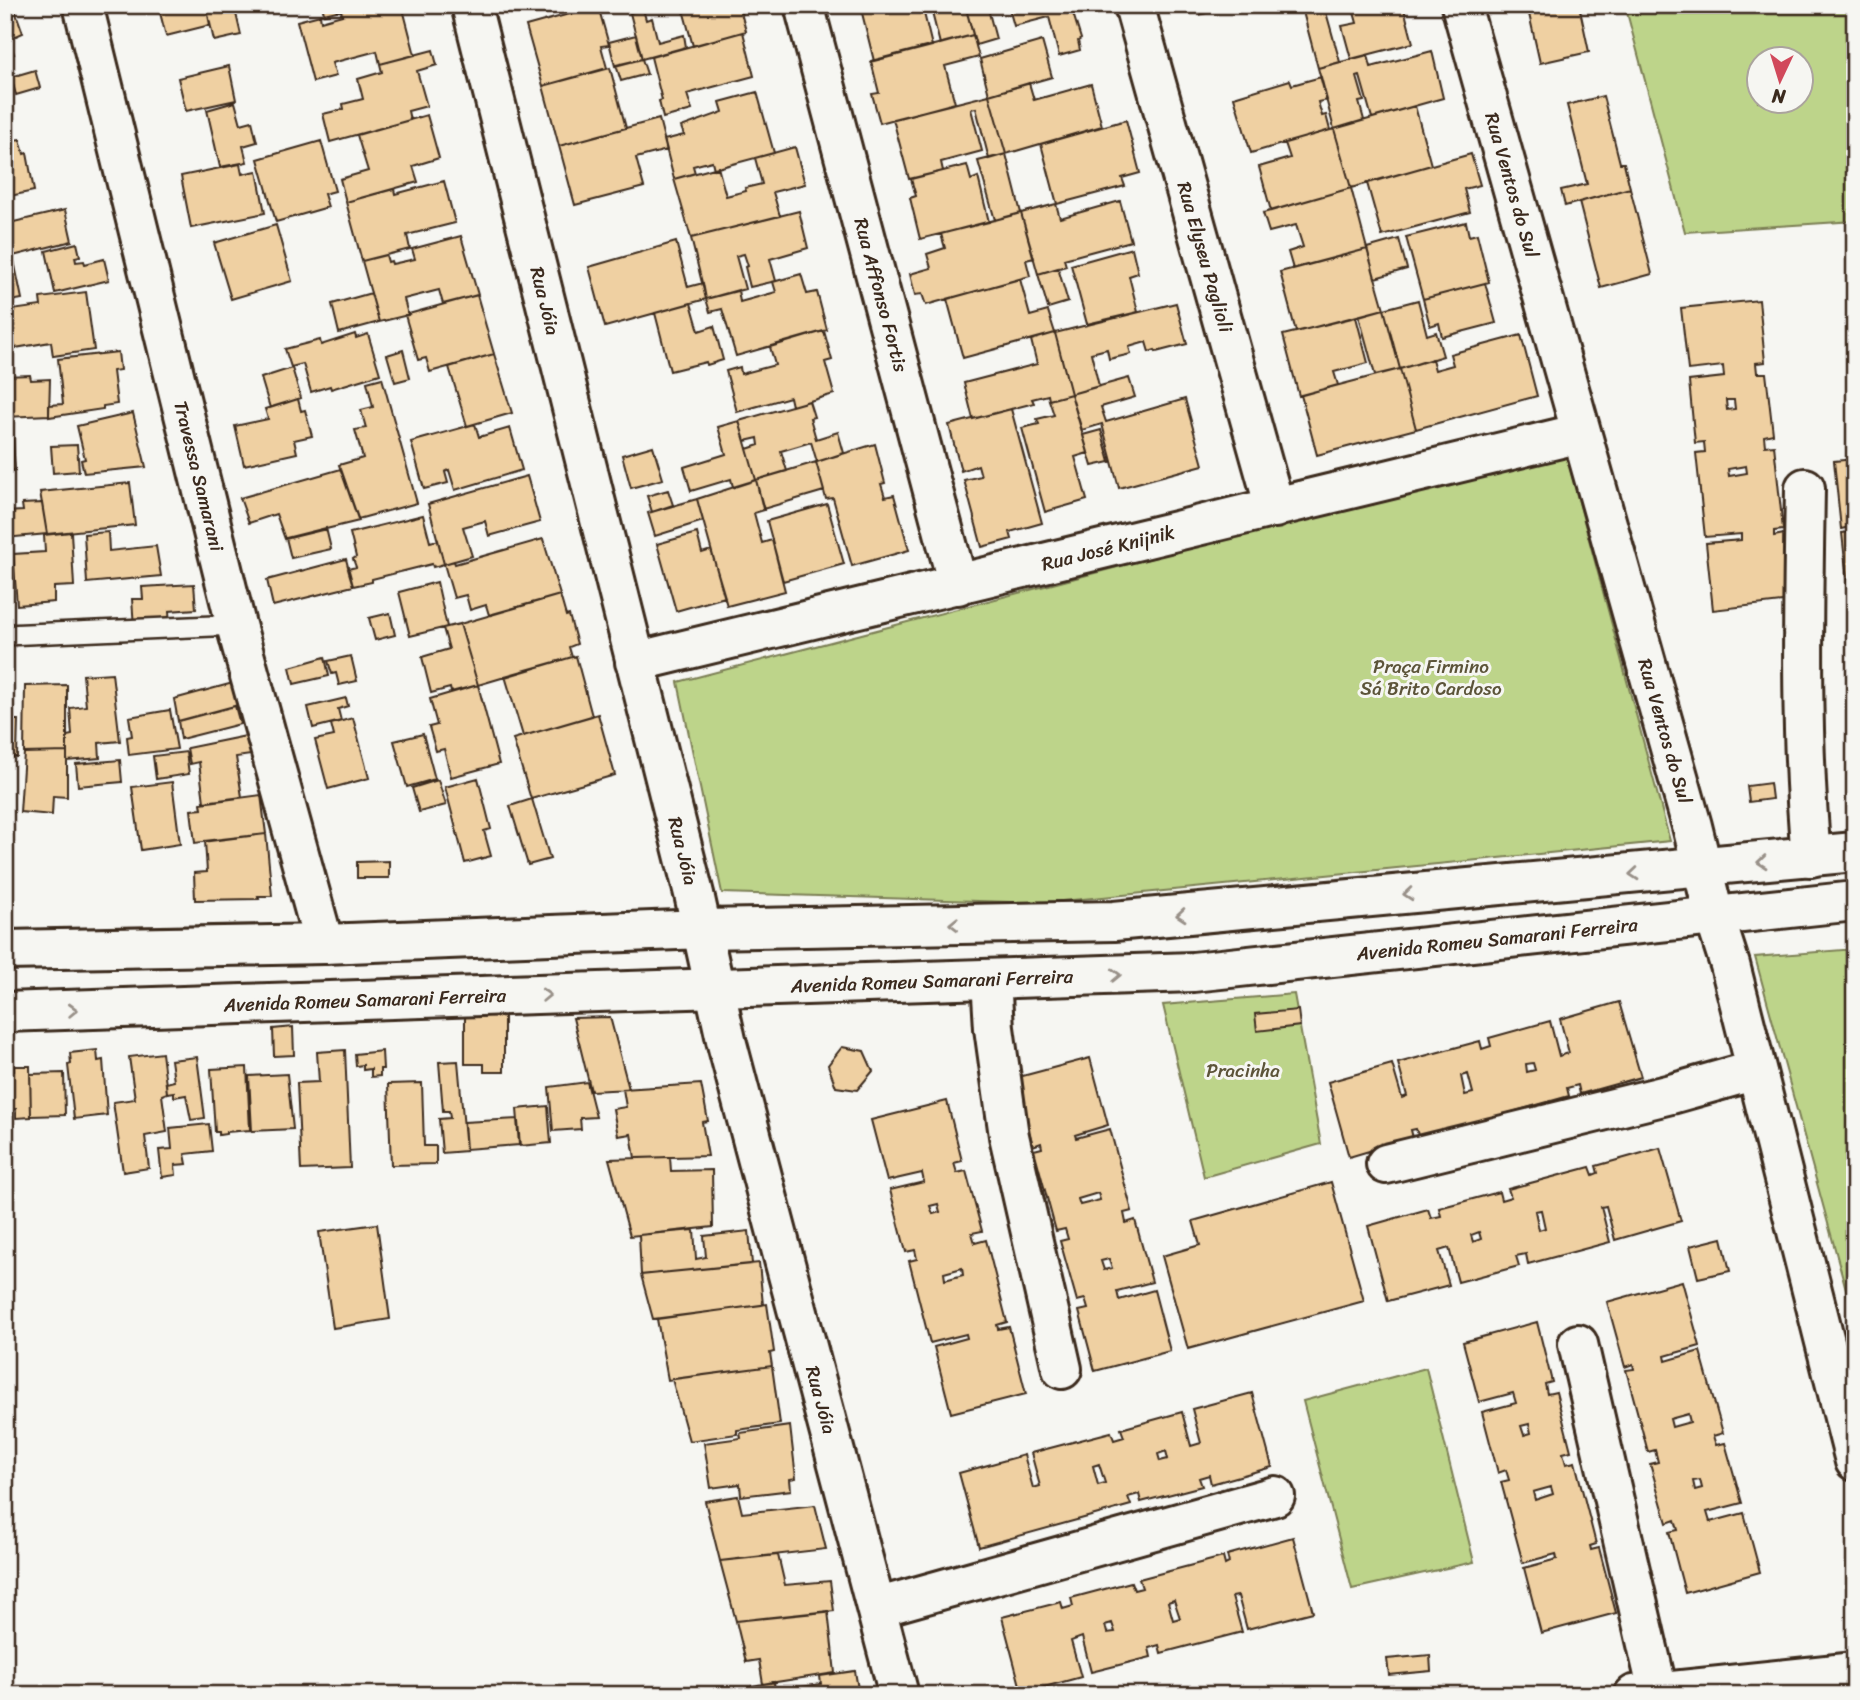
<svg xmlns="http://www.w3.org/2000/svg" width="1860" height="1700" font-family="Sriracha,sans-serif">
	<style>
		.green { fill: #bdd48a; stroke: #7c7f54; stroke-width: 2; fill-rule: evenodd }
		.building { fill: #efd0a2; stroke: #3b2a1e; stroke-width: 2; fill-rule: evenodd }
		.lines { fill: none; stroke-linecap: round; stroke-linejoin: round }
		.service-casing { stroke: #3b2a1e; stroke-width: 24 }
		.minor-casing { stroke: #3b2a1e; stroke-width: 44 }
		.tertiary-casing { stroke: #3b2a1e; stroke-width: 44 }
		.service { stroke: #f6f6f2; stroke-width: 19 }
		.minor { stroke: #f6f6f2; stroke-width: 38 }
		.tertiary { stroke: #f6f6f2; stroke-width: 38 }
		.oneway { stroke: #989088 }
		.labels { text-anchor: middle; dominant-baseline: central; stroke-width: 6; stroke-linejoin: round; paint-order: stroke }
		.street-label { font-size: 19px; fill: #3b2a1e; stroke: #f6f6f2 }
		.park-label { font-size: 19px; fill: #5c5439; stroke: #f6f6f2 }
	</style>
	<rect width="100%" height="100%" fill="#f6f6f2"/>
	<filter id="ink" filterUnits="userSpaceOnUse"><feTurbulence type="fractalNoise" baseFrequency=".0143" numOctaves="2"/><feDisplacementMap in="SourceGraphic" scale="14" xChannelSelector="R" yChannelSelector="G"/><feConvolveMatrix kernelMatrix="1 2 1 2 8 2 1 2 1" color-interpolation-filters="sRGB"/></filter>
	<g filter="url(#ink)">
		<path class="green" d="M1625 5H1855V221L1685 232ZM1758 60H1800V102H1758Z
			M1565 450 1670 841 1042 903 722 893 678 682Z
			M1855 949V1322L1755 957Z
			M1294 994 1321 1144 1204 1177 1163 1005Z
			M1426 1368 1474 1562 1352 1589 1303 1401Z"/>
		<path class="building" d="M5 5H13L23 33 9 39 14 54 5 57Z
			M158 5H206L210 25 166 36Z
			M206 5H234L241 35 214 41Z
			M322 5H340L341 10 324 14Z
			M358 5H402L415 55 380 64 377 51 332 63 336 76 313 82 297 21 320 15 321 21 342 15 341 10Z
			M739 5 746 31 693 46 682 6Z
			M860 5H922L932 46 874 61Z
			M930 5H965L973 35 940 44Z
			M965 5H987L996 39 976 45Z
			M1008 5H1083L1072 10 1081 39 1078 41 1080 50 1059 56 1049 17 1014 26Z
			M1197 5H1235L1199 15Z
			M1280 5H1301L1302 8 1282 12Z
			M1310 5H1324L1340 62 1318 68 1302 8Z
			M1352 5H1403L1413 43 1351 59 1342 26 1357 23Z
			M1527 5H1579L1589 52 1540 63Z
			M598 6 609 45 601 46 607 68 543 86 526 26Z
			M643 9 646 20 652 18 658 42 684 35 686 47 642 59 630 13Z
			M743 32 754 76 687 94 692 110 663 118 659 101 662 100 651 57Z
			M636 35 642 59 615 66 609 42Z
			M973 35 979 57 945 66 955 103 880 123 872 94 879 93 871 61Z
			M1042 41 1052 77 989 95 980 59Z
			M433 50 437 65 417 71 427 106 408 111 410 120 330 142 323 114 344 109 343 104 363 99 358 79 382 72 380 64Z
			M1432 51 1443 98 1372 118 1360 76 1357 77 1364 101 1359 102 1364 120 1334 129 1318 68 1368 55 1371 67Z
			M642 59 647 74 621 81 616 65Z
			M229 66 236 100 186 111 178 78Z
			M610 68 626 128 559 146 543 86Z
			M35 70 40 88 16 95 11 77Z
			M1321 77 1327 100 1318 102 1322 116 1326 115 1330 130 1251 153 1234 97 1290 80 1292 85Z
			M1029 83 1034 100 1091 84 1102 126 1006 154 989 95Z
			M757 92 774 153 714 169 712 161 693 166 695 173 674 179 664 140 684 135 681 127 723 112 720 102Z
			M989 95 1006 154 989 159 976 108 971 109 982 151 941 162 943 171 909 179 893 119Z
			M1603 96 1620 163H1624L1630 188 1565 206 1561 190 1587 184 1567 105Z
			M235 102 241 124 252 121 257 142 243 146 247 162 220 167 207 110Z
			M1415 106 1431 165 1351 188 1334 129Z
			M427 115 439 158 413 166 418 182 346 202 340 179 368 171 357 135Z
			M659 119 667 150 636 158 644 187 575 205 559 146Z
			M1126 120 1140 173 1122 178 1125 186 1057 204 1041 144Z
			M1334 129 1351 188 1271 211 1259 167 1290 158 1285 143Z
			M20 139 24 154 27 153 34 191 5 197V142Z
			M321 141 335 191 324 194 328 207 276 222 258 159Z
			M795 147 805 184 773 192 780 216 691 238 674 179 718 167 726 196 746 191 745 188 762 184 755 158Z
			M1006 154 1021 213 995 220 978 161Z
			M1471 154 1480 185 1464 189 1470 212 1382 236 1367 183Z
			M240 164 242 174 257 171 265 213 191 228 181 176Z
			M967 165 971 180 978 177 989 222 920 239 910 198 916 196 911 179Z
			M444 181 455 223 407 235 410 249 362 261 346 202 394 189 395 194Z
			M1351 188 1367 249 1293 269 1288 252 1303 247 1296 225 1269 232 1263 213Z
			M1630 188 1652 274 1601 288 1579 202Z
			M1120 201 1131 241 1064 259 1066 266 1038 274 1021 213 1056 204 1060 218Z
			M65 210 72 241 9 257 5 241V224Z
			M799 211 808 248 770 259 776 281 750 287 745 267 748 266 744 254 736 256 745 289 706 299 691 238Z
			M1021 213 1034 258 1026 260 1030 276 926 305 922 294 915 295 910 274 931 268 927 254 945 248 941 234Z
			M1466 222 1469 236 1477 234 1489 282 1423 299 1406 237Z
			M276 225 292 281 231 299 214 243Z
			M461 236 478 295 443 304 439 290 404 299 408 315 379 322 362 261 386 255 388 262 391 261 392 264 415 259 412 249Z
			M1399 239 1407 269 1375 278 1367 248Z
			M676 242 688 287 703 283 706 299 605 327 589 267Z
			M77 243 80 256 75 257 76 262 84 261 85 264 104 259 109 280 55 293 46 251Z
			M1132 248 1138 273 1129 276 1138 312 1087 324 1071 265Z
			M1367 249 1384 309 1296 332 1280 272Z
			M13 256 22 299 5 302V258Z
			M1058 268 1068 302 1048 308 1038 274Z
			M801 274 807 294 817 292 827 330 736 356 722 309 710 312 706 299 738 290 740 302 776 292 773 282Z
			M1020 279 1030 316 1048 311 1055 333 963 358 947 299Z
			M1485 283 1496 323 1442 337 1439 323 1430 326 1423 299Z
			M86 292 94 350 53 356 51 342 15 348 12 333 5 335V311L41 306 40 298Z
			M371 293 379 322 339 333 332 304Z
			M477 295 494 354 430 372 426 358 418 360 405 315Z
			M1418 300 1427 335 1436 332 1443 356 1400 369 1384 309Z
			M1759 300 1765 362 1756 363 1757 373H1766L1773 434 1764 436 1765 446 1774 445 1783 530 1774 531V536L1784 534 1791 601 1713 610 1706 543 1741 540V534L1705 537 1696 453 1705 452 1704 442 1695 443 1689 381 1724 377 1723 366 1688 370 1681 308ZM1726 400H1734L1735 409 1727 410ZM1746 466 1747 473 1729 476 1728 469Z
			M691 303 699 331 714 326 723 360 707 365 706 362 670 371 655 313Z
			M1176 303 1187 344 1156 352 1155 350 1149 352 1146 342 1129 347 1131 354 1109 359 1107 349 1091 353 1099 386 1071 394 1055 333Z
			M1384 309 1400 369 1375 375 1359 316Z
			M1356 317 1368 363 1334 372 1338 385 1299 396 1283 335Z
			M824 331 832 360 825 362 834 394 792 406 790 397 737 412 726 371 740 367 741 374 775 365 770 347Z
			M1055 333 1071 394 1049 400 1048 395 1032 399 1034 403 973 419 964 383 1037 364 1031 340Z
			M355 334 356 338 368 334 380 374 331 389 330 386 311 392 303 364 291 367 285 349 320 340 321 345Z
			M1521 335 1537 396 1416 429 1400 369 1432 359 1435 370 1453 365 1450 354Z
			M403 350 410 378 395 382 387 355Z
			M118 352 120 370 113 371 117 404 103 406V409L49 417V405L63 404 58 359Z
			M494 354 512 413 467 426 449 367Z
			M292 368 301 398 270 408 261 378Z
			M1400 369 1416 429 1317 455 1301 395Z
			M30 375 31 380 50 379 49 415 5 417V376Z
			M382 378 417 503 358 519 339 465 363 458 355 430 366 428 361 410 373 407 367 382Z
			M1129 378 1135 397 1101 407 1106 422 1185 399 1203 465 1119 488 1102 424 1082 430 1071 394Z
			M1071 394 1088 453 1075 457 1087 500 1045 512 1022 428 1039 424 1037 419 1054 415 1049 400Z
			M298 399 301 411 305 410 312 436 294 440 297 453 244 465 235 426 268 419 265 409Z
			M809 401 814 417 810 418 816 439 838 432 844 453 817 462 811 442 781 451 787 471 756 480 747 449 759 445 758 438 745 441 739 421Z
			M1011 409 1042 523 1010 532 1012 539 982 547 964 480 981 476 978 465 961 471 949 425Z
			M133 413 146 467 84 473 81 460 85 459 77 426Z
			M739 421 756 480 733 487 731 479 691 491 684 467 726 454 718 427Z
			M475 424 479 437 510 428 522 470 455 490 449 470 445 472 448 483 424 489 411 442Z
			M5 425H12L15 470 5 471Z
			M1101 430 1110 462 1092 466 1083 435Z
			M875 444 885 483 881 484 885 497 894 495 909 550 852 566 833 498 826 499 816 462Z
			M77 445 79 471 53 473 51 446Z
			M653 446 663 479 631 488 622 455Z
			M1855 459V617H1851L1842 533 1851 532 1850 527 1841 529 1834 461Z
			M816 462 824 491 763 509 756 480Z
			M341 469 359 521 285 539 276 514 249 523 240 498Z
			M527 476 540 522 489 536 485 521 463 527 472 556 444 564 428 504Z
			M756 480 764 510 754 513 762 543 772 540 785 591 727 606 697 499Z
			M130 483 135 525 47 534 40 492Z
			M668 490 673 505 652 512 647 496Z
			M697 499 703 521 655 536 648 513Z
			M42 503 47 534 5 538V512L23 511 22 504Z
			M827 504 844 564 783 581 767 521Z
			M423 515 430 542 438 540 444 564 433 567 432 564 372 579V582L353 586 348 569 356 567 353 559 356 557 350 533Z
			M326 528 331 549 291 558 286 538Z
			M71 532 74 586 54 587V602L17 605 13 554 45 552 44 535Z
			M108 532 109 551 156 546 161 576 87 583 84 534Z
			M697 533 702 553 711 550 725 597 676 611 657 544Z
			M543 539 560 595 489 615 486 605 470 610 466 595 454 598 444 564 454 561 455 564Z
			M346 559 353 586 273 606 267 580Z
			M437 582 447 627 410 636 399 592Z
			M194 584 196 609 169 611 170 625 134 627 132 599H143L142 587Z
			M560 595 566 616 569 615 577 644 569 647 572 657 478 685 460 624Z
			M390 613 395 635 375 640 369 618Z
			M460 624 478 685 451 692 450 688 431 693 422 657 449 649 443 628Z
			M351 656 357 681 339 685 336 673 332 674 328 661Z
			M576 656 592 716 523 736 505 676Z
			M325 657 329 676 294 684 290 667Z
			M112 673 120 741 99 743 100 758 67 761V736L72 735 70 708 86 706 83 675Z
			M233 683 238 705 178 721 174 699Z
			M67 685V752L24 753 25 686Z
			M478 685 499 764 451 777 444 749 436 751 429 727 437 725 430 699Z
			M346 698 348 706 338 709 341 721 313 728 308 707Z
			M235 706 240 724 181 739 178 721Z
			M170 710 177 749 129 755 127 737 132 736 129 717Z
			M598 714 615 775 531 799 513 739Z
			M353 718 369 778 328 789 315 740 334 736 331 724Z
			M5 720H18L17 757H5Z
			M423 734 435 779 407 787 394 741Z
			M246 736 251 755 236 757 242 797 204 802 199 762 190 764 187 748Z
			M67 752V797L53 796 52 815 20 812 24 753Z
			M186 752 189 774 156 779 153 756Z
			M120 760 122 782 78 786 76 764Z
			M478 778 491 829 484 831 491 856 465 863 445 787Z
			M438 780 446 805 419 812 412 788Z
			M172 782 180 844 141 850 132 787Z
			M1770 783 1772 799 1749 802 1747 786Z
			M261 795 266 834 195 843 191 810 202 809 201 803Z
			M532 799 550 859 528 865 510 806Z
			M266 834 272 896H258L259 899 195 900 194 873 207 872 205 841Z
			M389 861V878H357V862Z
			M1619 1002 1641 1077 1580 1094 1578 1085 1567 1088 1569 1096 1419 1138 1416 1129 1411 1130 1413 1138 1349 1157 1328 1082 1392 1064 1402 1098 1407 1096 1398 1063 1480 1041 1482 1049 1491 1046 1489 1038 1550 1021 1559 1056 1569 1053 1560 1019ZM1533 1063 1535 1070 1527 1072 1526 1064ZM1468 1074 1473 1093 1465 1095 1461 1076Z
			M1298 1010 1300 1026 1257 1031 1255 1014Z
			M465 1016H504V1072H484V1064H465Z
			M610 1017 629 1089 591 1091 573 1018Z
			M293 1027 294 1055 274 1056 273 1029Z
			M842 1047 864 1051 873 1071 857 1090 836 1087 828 1065Z
			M97 1050 98 1061 103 1060 107 1115 74 1119 68 1065 71 1064 70 1053Z
			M345 1050 350 1168 301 1170 297 1083 319 1082 317 1052Z
			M382 1051 383 1069H380V1076L371 1077V1069L363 1070V1065L356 1066 355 1054Z
			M162 1053 167 1093 162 1095 167 1132 145 1136 149 1168 123 1172 113 1102 135 1099 129 1057Z
			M197 1057 205 1118 191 1120 186 1095 174 1097V1092L167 1093 166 1083 174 1081 171 1060Z
			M1090 1058 1108 1125 1075 1135 1076 1138 1110 1129 1132 1211 1124 1213 1126 1223 1135 1220 1152 1282 1117 1291 1119 1300 1154 1290 1170 1351 1095 1371 1079 1311 1088 1309 1085 1299 1077 1301 1060 1241 1068 1239 1065 1229 1056 1231 1034 1150 1042 1148 1041 1143 1033 1146 1015 1078ZM1098 1193 1100 1200 1080 1205 1078 1199ZM1109 1259 1112 1268 1104 1270 1101 1261Z
			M458 1061 466 1151 442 1153 439 1119 450 1118 449 1111H443L439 1062Z
			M14 1066H30L31 1117 16 1118V1109H7L5 1071H14Z
			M247 1067 250 1130 226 1132V1134L219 1135V1132H215L211 1069Z
			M64 1073 65 1115 31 1116 30 1074Z
			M287 1074 293 1129 252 1131 249 1076Z
			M587 1082 596 1117 580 1118 581 1129 553 1131 549 1087Z
			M422 1083 424 1146H436V1164L391 1165 388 1084Z
			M701 1084 708 1121 702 1122 708 1156 635 1158 631 1134 618 1136 613 1109 626 1107 623 1089Z
			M947 1101 962 1161 954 1163 957 1173 966 1171 982 1231 972 1233 975 1243 986 1240 1007 1322 997 1325 998 1329 1009 1327 1026 1394 951 1413 934 1347 967 1338 966 1334 930 1343 909 1261 917 1259 915 1250 906 1252 890 1190 924 1182 922 1173 887 1181 871 1120ZM938 1204 940 1212 933 1214 930 1206ZM962 1268 963 1275 945 1280 944 1273Z
			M548 1106 551 1143 520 1146 517 1109Z
			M517 1119 519 1145 466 1149 464 1122Z
			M209 1124 212 1151 185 1154 187 1164 175 1165 176 1175 162 1177 159 1150 172 1149 170 1128Z
			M1660 1148 1681 1221 1615 1240 1606 1206 1601 1207 1610 1242 1528 1264 1526 1254 1516 1256 1519 1266 1458 1282 1449 1248 1439 1251 1449 1285 1388 1301 1368 1226 1428 1209 1431 1218 1441 1216 1439 1208 1499 1192 1501 1200 1511 1197 1508 1189 1590 1167 1593 1175 1598 1173 1596 1166ZM1541 1210 1545 1228 1539 1230 1535 1211ZM1479 1232 1481 1239 1473 1242 1471 1235Z
			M670 1157 671 1171 712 1170 713 1227 630 1236 609 1159Z
			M1331 1182 1364 1301 1188 1349 1162 1256 1200 1245 1193 1221Z
			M377 1224 390 1319 333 1328 319 1232Z
			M694 1230 696 1259 706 1257 704 1236 749 1231 752 1264 641 1275 639 1235Z
			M1722 1238 1730 1271 1698 1278 1690 1246Z
			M759 1263 763 1305 653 1319 641 1275Z
			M1682 1281 1700 1346 1665 1356 1666 1361 1700 1351 1723 1433 1713 1436 1716 1445 1725 1443 1742 1503 1707 1512 1710 1522 1744 1513 1760 1572 1685 1593 1669 1532 1678 1530 1675 1520 1667 1523 1650 1464 1658 1462 1655 1450 1648 1452 1626 1370 1634 1369 1633 1364 1625 1367 1607 1302ZM1688 1414 1690 1422 1672 1427 1670 1419ZM1700 1480 1702 1488 1695 1490 1693 1481Z
			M767 1304 774 1352 770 1353 772 1366 668 1380 657 1319Z
			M1537 1322 1552 1382 1545 1384 1547 1394 1556 1392 1571 1451 1563 1453 1566 1464 1575 1462 1596 1544 1590 1546 1591 1550 1599 1548 1616 1613 1541 1633 1524 1568 1557 1559 1556 1554 1523 1563 1501 1482 1509 1480 1506 1470 1498 1473 1482 1412 1516 1403 1513 1393 1479 1402 1463 1342ZM1529 1424 1531 1433 1524 1435 1521 1426ZM1551 1487 1553 1494 1535 1500 1533 1492Z
			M772 1366 780 1424 737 1430V1434L689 1441 672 1379Z
			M1252 1393 1272 1467 1211 1484 1209 1475 1199 1478 1202 1486 1141 1502 1139 1494 1128 1497 1131 1505 979 1547 959 1473 1024 1455 1033 1488 1040 1486 1031 1453 1111 1432 1114 1440 1124 1437 1121 1429 1182 1412 1191 1446 1201 1443 1192 1409ZM1166 1451 1168 1459 1160 1461 1158 1454ZM1099 1464 1105 1483 1098 1485 1093 1466Z
			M790 1426 796 1478 790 1479 791 1490 741 1496 740 1484 711 1488 704 1443 741 1438 740 1433Z
			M738 1496 742 1513 815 1505 826 1549 720 1561 705 1501Z
			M1293 1537 1313 1612 1247 1629 1238 1596 1232 1597 1242 1632 1161 1653 1159 1645 1149 1648 1151 1657 1091 1672 1082 1637 1071 1641 1081 1677 1022 1693 1002 1617 1061 1602 1063 1609 1073 1606 1071 1598 1131 1582 1134 1590 1142 1588 1139 1579 1223 1557 1225 1565 1229 1563 1227 1555ZM1174 1600 1180 1618 1173 1620 1168 1602ZM1112 1623 1115 1632 1107 1633 1105 1625Z
			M778 1555 785 1585 830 1581 834 1611 736 1621 720 1561Z
			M828 1611 835 1673 763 1684 759 1660 746 1662 736 1621Z
			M1430 1655 1431 1671 1389 1675 1387 1659Z
			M855 1671 859 1695H755L752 1686 774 1682 775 1691 821 1684 820 1676Z"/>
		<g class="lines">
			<defs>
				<path id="service" d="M5 635 236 625"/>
				<path id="minor" d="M83 5 236 625 324 944
					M471 5 694 894 726 1040 899 1695
					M804 5 958 585
					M1134 5 1275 508
					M1461 5 1692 826 1714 915 1730 965 1855 1461
					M1805 488C1803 611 1800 734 1811 857
					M635 662 1581 433
					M991 979 994 1028 1009 1136 1062 1369
					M1386 1164 1671 1094 1756 1070
					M1578 1344 1658 1692
					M876 1608 1275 1496
					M1634 1695 1855 1672"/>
				<path id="tertiary" d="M5 950 324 944 703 929 1114 921 1855 852
					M5 1012 1193 972 1855 901"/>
			</defs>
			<use href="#service" class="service-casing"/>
			<use href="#minor" class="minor-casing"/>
			<use href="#tertiary" class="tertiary-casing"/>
			<use href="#service" class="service"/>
			<use href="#minor" class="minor"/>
			<use href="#tertiary" class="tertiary"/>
		</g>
		<defs><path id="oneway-chevron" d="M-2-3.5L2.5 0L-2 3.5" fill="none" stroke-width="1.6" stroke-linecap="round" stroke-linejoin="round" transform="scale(1.75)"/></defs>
		<g class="oneway">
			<use href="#oneway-chevron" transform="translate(1762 862) rotate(175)"/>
			<use href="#oneway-chevron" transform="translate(1634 874) rotate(175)"/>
			<use href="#oneway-chevron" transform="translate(1408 894) rotate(175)"/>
			<use href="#oneway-chevron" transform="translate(1181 915) rotate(175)"/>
			<use href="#oneway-chevron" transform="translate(954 924) rotate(179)"/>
			<use href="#oneway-chevron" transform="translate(1116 975) rotate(-2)"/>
			<use href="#oneway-chevron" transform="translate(546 995) rotate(-2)"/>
			<use href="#oneway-chevron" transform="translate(73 1010) rotate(-2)"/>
		</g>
	</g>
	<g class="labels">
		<g class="street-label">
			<text transform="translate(1512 185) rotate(74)">Rua Ventos do Sul</text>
			<text transform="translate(1205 257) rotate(74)">Rua Elyseu Paglioli</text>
			<text transform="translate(881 295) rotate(75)">Rua Affonso Fortis</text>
			<text transform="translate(545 301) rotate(76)">Rua Jóia</text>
			<text transform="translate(199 476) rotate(76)">Travessa Samarani</text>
			<text transform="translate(1108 548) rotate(-14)">Rua José Knijnik</text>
			<text transform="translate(1665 731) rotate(74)">Rua Ventos do Sul</text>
			<text transform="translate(683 851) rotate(76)">Rua Jóia</text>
			<text transform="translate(1497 939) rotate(-6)">Avenida Romeu Samarani Ferreira</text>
			<text transform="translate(932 981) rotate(-2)">Avenida Romeu Samarani Ferreira</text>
			<text transform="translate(365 1000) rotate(-2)">Avenida Romeu Samarani Ferreira</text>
			<text transform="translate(821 1400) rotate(75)">Rua Jóia</text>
		</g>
		<g class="park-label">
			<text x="1431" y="666">Praça Firmino<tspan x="1431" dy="22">Sá Brito Cardoso</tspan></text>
			<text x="1243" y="1070">Pracinha</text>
		</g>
	</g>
	<rect width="1860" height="1700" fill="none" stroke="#f6f6f2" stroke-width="28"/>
	<rect x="14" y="14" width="1832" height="1672" fill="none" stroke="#3b2a1e" stroke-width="2.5" filter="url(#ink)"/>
	<g transform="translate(1780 80) rotate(184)"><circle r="33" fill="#f6f6f2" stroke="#aba49d" stroke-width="2"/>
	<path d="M0-5L12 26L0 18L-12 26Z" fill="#d1495b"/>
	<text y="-10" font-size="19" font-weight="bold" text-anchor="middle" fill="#3b2a1e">N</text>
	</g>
</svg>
